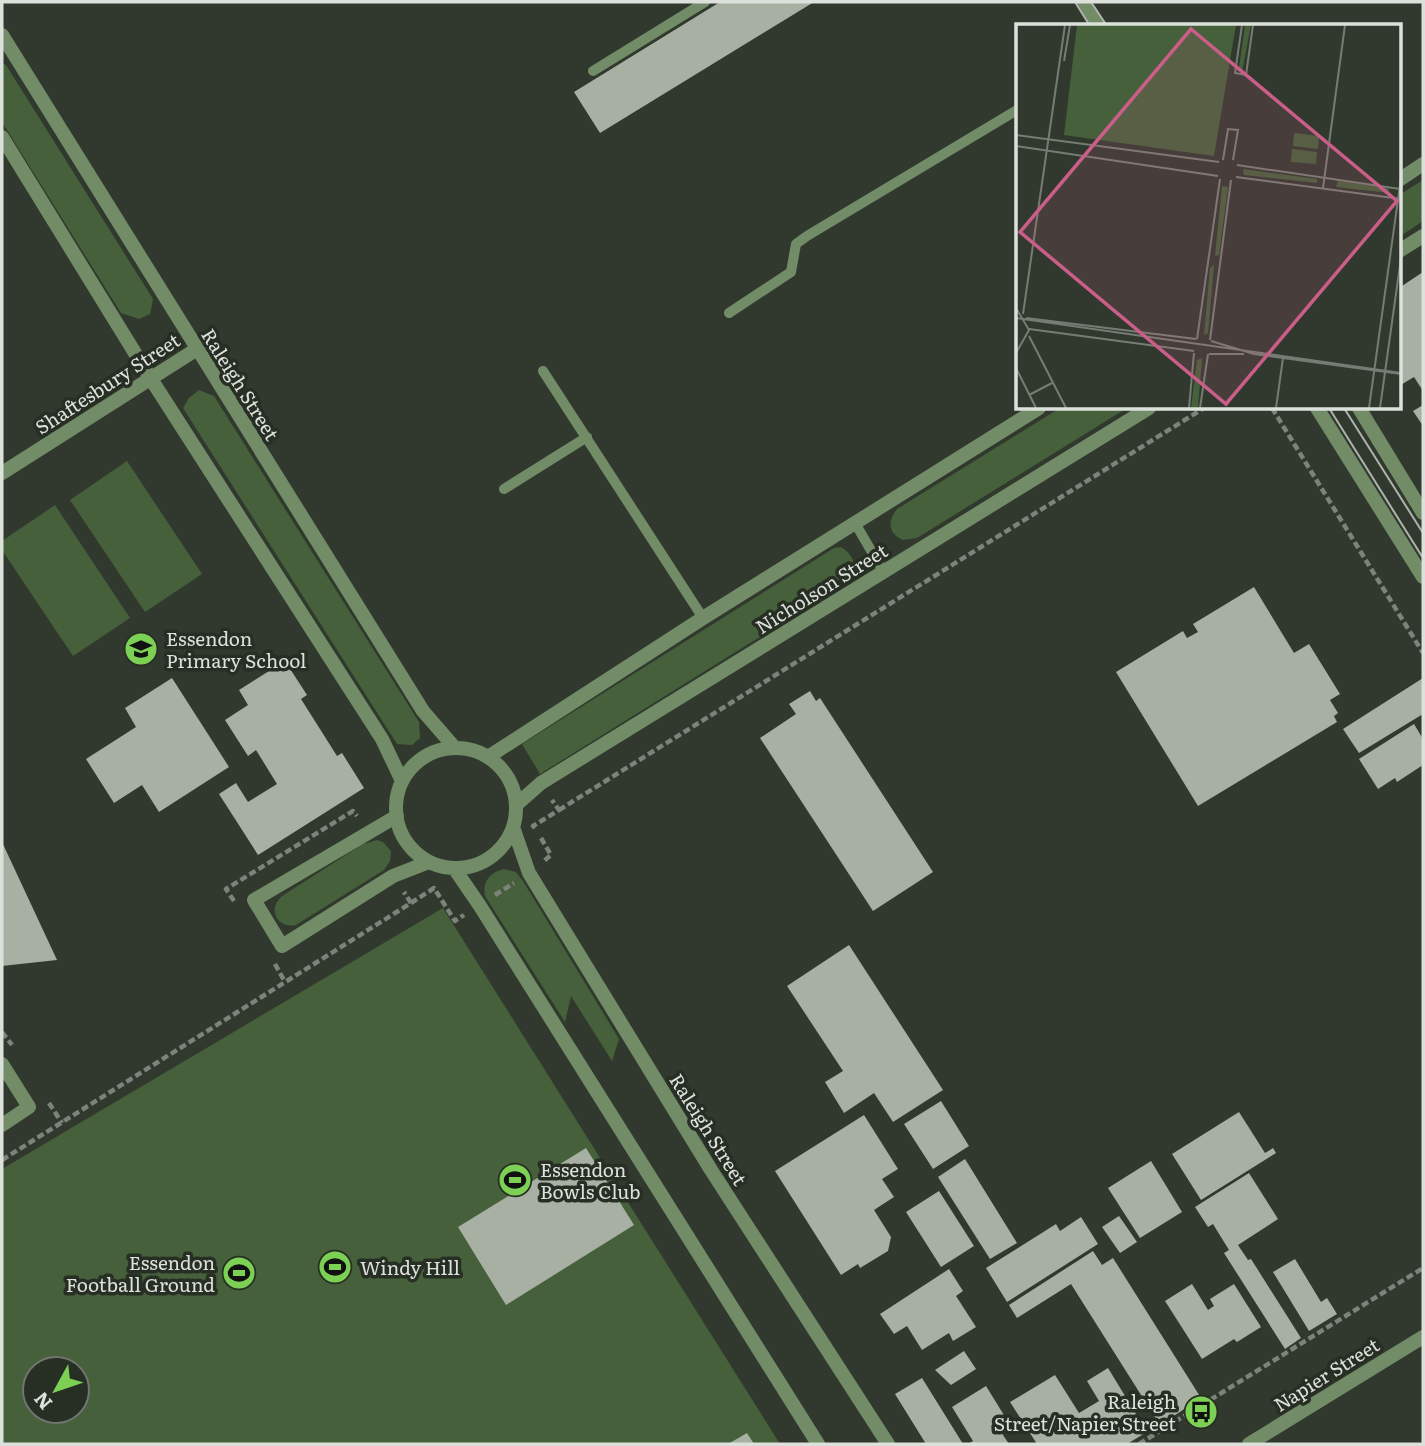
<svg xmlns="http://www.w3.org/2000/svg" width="1425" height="1446" font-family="Literata,serif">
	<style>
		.green { fill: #45603a; fill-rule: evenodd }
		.building { fill: #a7b0a3 }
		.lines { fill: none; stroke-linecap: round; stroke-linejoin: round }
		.path { stroke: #7c837a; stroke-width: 4.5; stroke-dasharray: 7 3.5; stroke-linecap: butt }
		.service { stroke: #728c67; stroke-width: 10 }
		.minor { stroke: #728c67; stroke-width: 14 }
		.tertiary { stroke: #728c67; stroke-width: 14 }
		.tram { stroke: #aeb4ac; stroke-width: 2 }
		.labels { text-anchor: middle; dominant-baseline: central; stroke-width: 7; stroke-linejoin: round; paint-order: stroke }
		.street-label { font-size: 19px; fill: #dde1db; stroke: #272e24 }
		.poi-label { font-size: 19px; fill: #dde1db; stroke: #272e24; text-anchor: start }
		.inset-road { fill: none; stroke: #767c73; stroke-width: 2 }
		.view { fill: #cb5e88; fill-opacity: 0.15; stroke: #cb5e88; stroke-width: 3.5 }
		.inset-edge { fill: none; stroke: #dde1db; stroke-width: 3.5 }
	</style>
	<rect width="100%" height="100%" fill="#31392e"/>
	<path class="green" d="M2 63 6 65 153 299 150 314 139 319 121 313 2 122Z
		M1423 180V221L1399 237V195Z
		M199 390 214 396 419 722 420 738 412 745 397 744 183 408 189 398Z
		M1060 408H1127L917 538 903 540C887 533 888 520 897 509Z
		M127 461 202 574 145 612 70 500Z
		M55 505 130 618 73 656 2 550V541Z
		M841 547C861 560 855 574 840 587L540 774 522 744 834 548Z
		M377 840 383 842 391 851 390 861 384 870 296 925C277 929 267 909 282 896L363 844Z
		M504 869 516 872 523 881 619 1039 612 1061 571 996 565 1022 485 896C482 882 490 872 504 869Z
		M443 908 780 1444H2V1169ZM35 1369H77V1411H35Z"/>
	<path class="building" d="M720 2H814L600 133 574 92Z
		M1423 272V391L1414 377 1399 386V288Z
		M1423 405V426L1413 411Z
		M1254 587 1294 653 1309 644 1340 694 1330 700 1338 713 1334 716 1337 722 1198 806 1116 672 1183 631 1187 638 1198 632 1193 624Z
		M285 661 307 695 301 699 337 756 342 753 364 788 258 855 219 794 236 783 248 802 277 784 256 750 248 756 225 720 248 705 239 690Z
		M172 678 229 767 159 812 142 785 114 803 86 759 136 727 125 708Z
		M1423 678V714L1359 753 1343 729Z
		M810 691 816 701 820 698 933 872 873 911 760 738 796 714 789 704Z
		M1414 724 1423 739V765L1397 782 1395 778 1378 789 1359 759Z
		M2 842 57 960 2 966Z
		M849 945 943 1090 893 1122 874 1093 844 1113 825 1082 843 1071 787 986Z
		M941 1101 969 1146 933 1169 904 1124Z
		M1239 1112 1265 1153 1273 1148 1276 1153 1201 1200 1172 1154Z
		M864 1115 898 1169 882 1179 894 1197 874 1210 891 1237 888 1251 860 1268 858 1264 841 1275 775 1171Z
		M586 1148 634 1225 506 1305 458 1227Z
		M965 1159 1017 1243 990 1259 938 1177Z
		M1151 1161 1182 1212 1140 1238 1108 1188Z
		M1249 1173 1278 1219 1238 1245 1248 1260 1251 1259 1301 1338 1285 1349 1224 1253 1229 1250 1213 1224 1208 1227 1195 1207Z
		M939 1191 974 1246 941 1267 906 1212Z
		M1119 1216 1137 1242 1120 1253 1102 1227Z
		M1081 1217 1098 1244 1007 1302 986 1268 1056 1224 1060 1231Z
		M1093 1251 1102 1265 1113 1258 1201 1398 1160 1425 1071 1284 1017 1318 1009 1305Z
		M1295 1259 1321 1302 1327 1298 1337 1314 1309 1331 1273 1272Z
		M949 1269 963 1291 956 1296 976 1327 953 1341 949 1333 922 1350 907 1326 894 1334 880 1314Z
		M1192 1284 1208 1310 1214 1306 1210 1299 1234 1284 1261 1327 1237 1342 1234 1339 1202 1359 1165 1301Z
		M964 1351 976 1369 951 1385 935 1370Z
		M1108 1368 1147 1432 1127 1444H1037L1010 1402 1055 1375 1079 1413 1099 1401 1087 1381Z
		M922 1378 963 1444H926L895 1394Z
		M986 1386 1007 1420 997 1426 1009 1444H968L973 1441 952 1407Z
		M747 1433 754 1444H728Z"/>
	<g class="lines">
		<path class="path" d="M1272 408 1423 653
			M559 810 1204 408
			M535 828 533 826 559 810 552 800
			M541 838 551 855 544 861
			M495 895 514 883
			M234 901 226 889 353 811 357 816
			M411 903 434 888 455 921 464 915
			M275 964 285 982
			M2 1032 12 1045
			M49 1103 62 1123
			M2 1160 411 903 404 892
			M1139 1444 1423 1268"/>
		<path class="service" d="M593 71 705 2
			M729 313 791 272 796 244 807 236 1017 110
			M543 371 703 618
			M504 489 587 437
			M855 523 883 571"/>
		<path class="minor" d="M2 35 423 711 455 748
			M2 137 151 379 382 739 402 781
			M1399 180 1423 164
			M1399 251 1423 236
			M2 473 197 349
			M396 808a60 60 0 1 1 120 0a60 60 0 1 1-120 0Z
			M488 757 703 618 1039 408
			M516 805 541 783 1149 408
			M397 816 254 900 282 946 393 876 429 862
			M513 827 529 873 711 1170 888 1444
			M454 868 480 906 818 1444
			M2 1064 29 1107 2 1125"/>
		<path class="tertiary" d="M1084 2 1099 26
			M1317 408 1423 577
			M1359 408 1423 513
			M1249 1444 1423 1337"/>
		<path class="tram" d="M1075 2 1090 26
			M1091 2 1107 26
			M1329 408 1423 558
			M1344 408 1423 533"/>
	</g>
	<defs>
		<symbol id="school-disc" viewBox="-11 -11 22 22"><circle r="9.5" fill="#7cd155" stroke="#272e24"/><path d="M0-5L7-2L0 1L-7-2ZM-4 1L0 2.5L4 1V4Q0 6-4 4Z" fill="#111"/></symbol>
		<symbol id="stadium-disc" viewBox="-11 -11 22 22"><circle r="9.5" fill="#7cd155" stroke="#272e24"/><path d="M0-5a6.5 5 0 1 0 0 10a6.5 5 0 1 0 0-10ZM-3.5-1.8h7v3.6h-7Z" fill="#111"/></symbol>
		<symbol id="bus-disc" viewBox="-11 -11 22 22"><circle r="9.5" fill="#7cd155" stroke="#272e24"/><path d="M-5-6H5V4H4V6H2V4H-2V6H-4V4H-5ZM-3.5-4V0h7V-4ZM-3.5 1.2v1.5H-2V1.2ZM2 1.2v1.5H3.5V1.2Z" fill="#111"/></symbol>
	</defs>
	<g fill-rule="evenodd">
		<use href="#school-disc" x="122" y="630" width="38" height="38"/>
		<use href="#stadium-disc" x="496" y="1161" width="38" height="38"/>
		<use href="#stadium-disc" x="316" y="1248" width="38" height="38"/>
		<use href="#stadium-disc" x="220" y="1254" width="38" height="38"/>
		<use href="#bus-disc" x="1182" y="1393" width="38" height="38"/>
	</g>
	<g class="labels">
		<g class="street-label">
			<text transform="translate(107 383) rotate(-33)">Shaftesbury Street</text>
			<text transform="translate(241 384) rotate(58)">Raleigh Street</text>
			<text transform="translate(821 588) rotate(-32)">Nicholson Street</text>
			<text transform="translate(709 1129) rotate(58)">Raleigh Street</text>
			<text transform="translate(1326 1374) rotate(-32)">Napier Street</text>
		</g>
		<g class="poi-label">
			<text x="166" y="638">Essendon<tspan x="166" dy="22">Primary School</tspan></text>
			<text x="540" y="1169">Essendon<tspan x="540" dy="22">Bowls Club</tspan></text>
			<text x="215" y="1262" text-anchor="end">Essendon<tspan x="215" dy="22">Football Ground</tspan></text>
			<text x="360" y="1267">Windy Hill</text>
			<text x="1176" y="1401" text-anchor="end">Raleigh<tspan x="1176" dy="22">Street/Napier Street</tspan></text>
		</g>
	</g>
	<g transform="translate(1016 24)">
		<rect width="385" height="385" fill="#31392e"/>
		<path d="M61 1H220L198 132 48 111ZM229 1H235L226 48 223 44ZM278 109 303 112 302 125 277 122ZM276 125 301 128 300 140 275 138ZM227 145 301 155V159L228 151ZM322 157 372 164 374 169 320 163ZM206 162 212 163 203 231 199 232ZM198 241 192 309 188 311 194 244ZM186 334 182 384H175L181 336Z" fill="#45603a"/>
		<path class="inset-road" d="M226 1 219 49 230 51 237 1M48 37 54 1M0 111 203 138M0 122 202 152M207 136 212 105 222 106 217 136M221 141 384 165M220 153 385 175M307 164 329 1M0 284 13 306 0 329M7 290 49 1M0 294 385 349M10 294 180 315M13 305 178 327M13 312 50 384M181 315 204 155M194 316 215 156M195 317 238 330 385 350M193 330H228M0 344 20 384M13 371 36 359M173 384 178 329M184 384 192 330M260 384 267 334M353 384 385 154M364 384 385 234"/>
		<path class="view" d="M175 5 381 177 210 380 4 208Z"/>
		<rect width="385" height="385" class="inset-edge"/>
	</g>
	<rect width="1425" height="1446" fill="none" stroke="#dde1db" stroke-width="7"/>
	<g transform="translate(56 1390) rotate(230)"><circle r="33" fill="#272e24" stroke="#70766d" stroke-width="2"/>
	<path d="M0-5L12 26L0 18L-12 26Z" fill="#7cd155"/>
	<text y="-10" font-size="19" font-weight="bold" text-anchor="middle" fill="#dde1db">N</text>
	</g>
</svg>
